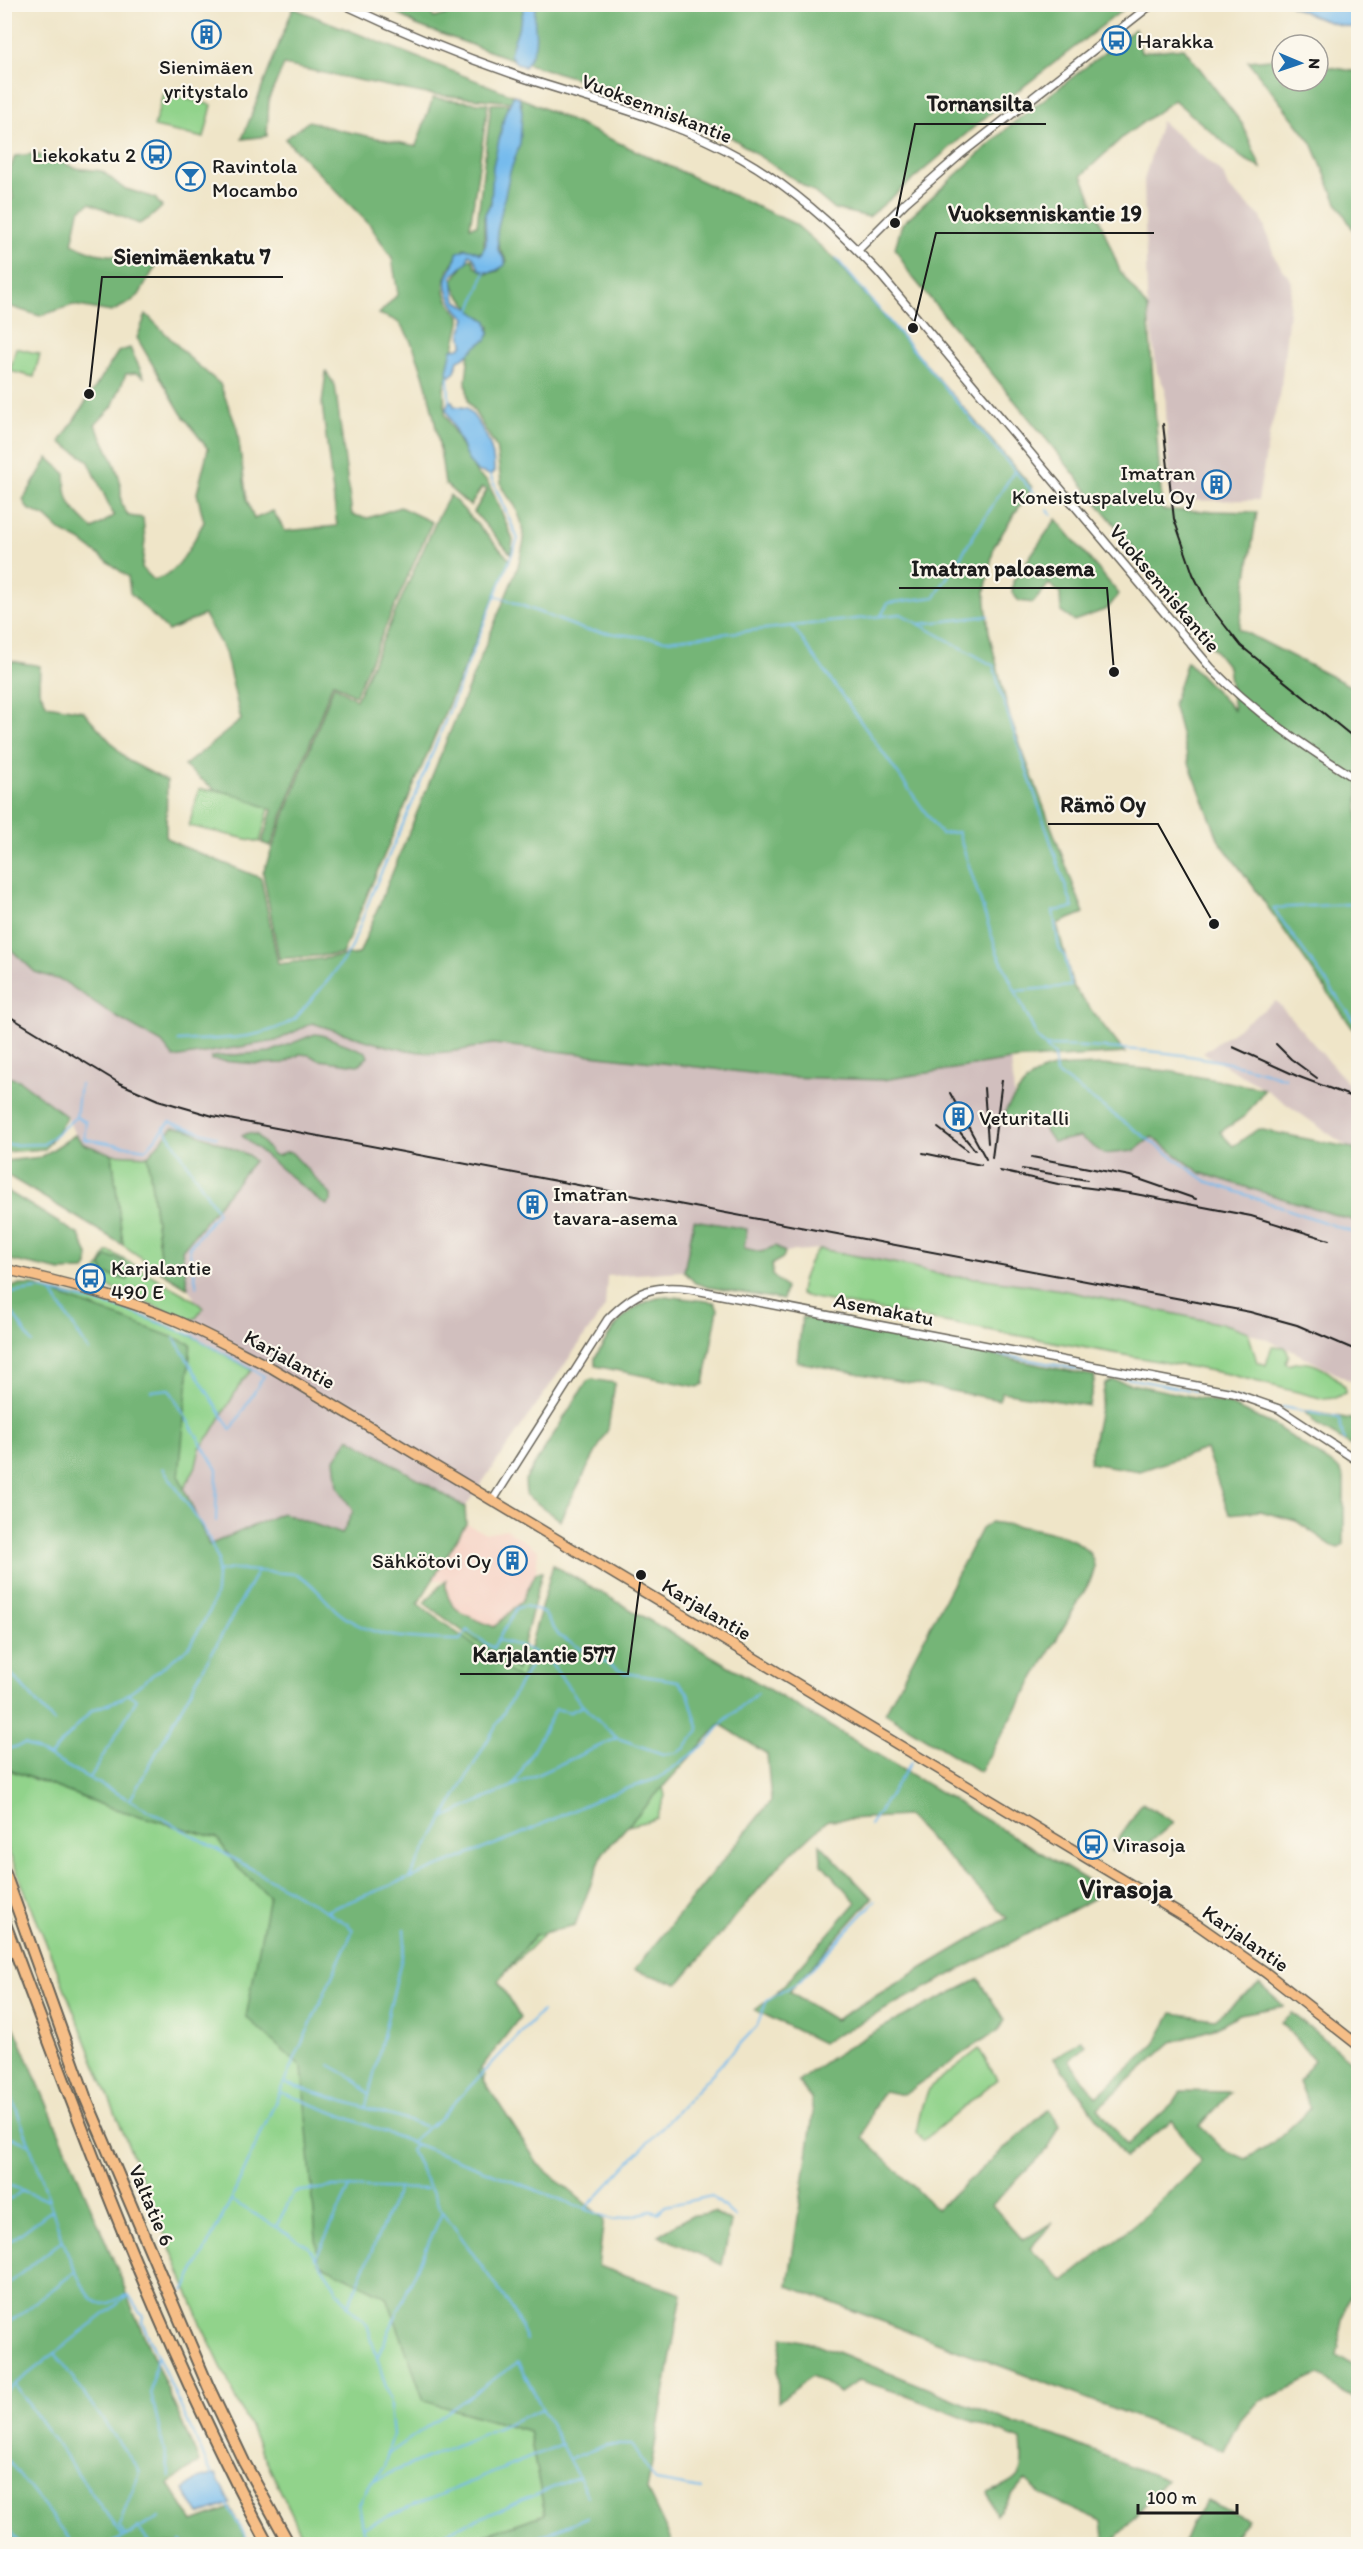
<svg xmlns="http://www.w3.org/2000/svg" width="1363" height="2549" font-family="Itim,sans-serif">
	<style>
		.built { fill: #f6d2c4 }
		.industrial { fill: #d1bfbe }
		.green { fill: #91d38b; stroke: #567854; stroke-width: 1.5 }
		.forest { fill: #74b577; stroke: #48684a; stroke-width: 1.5 }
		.water { fill: #76bbed; stroke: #496c84; stroke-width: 1.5 }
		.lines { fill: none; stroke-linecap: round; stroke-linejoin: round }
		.stream { stroke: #76bbed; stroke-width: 2 }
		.minor-casing { stroke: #666258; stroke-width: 10 }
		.major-casing { stroke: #666258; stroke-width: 12 }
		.highway-casing { stroke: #666258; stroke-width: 14 }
		.minor { stroke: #fff; stroke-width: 7 }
		.major { stroke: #f6be87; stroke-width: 9 }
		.highway { stroke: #f6be87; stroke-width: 10 }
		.rail { stroke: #1c1c1c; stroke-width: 2 }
		.labels { text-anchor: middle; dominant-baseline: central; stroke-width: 4.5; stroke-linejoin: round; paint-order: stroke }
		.poi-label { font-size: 21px; fill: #1c1c1c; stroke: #fbf7ec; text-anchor: start }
		.street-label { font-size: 21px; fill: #1c1c1c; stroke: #fbf7ec }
		.district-label { font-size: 27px; font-weight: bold; fill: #1c1c1c; stroke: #fbf7ec }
		.leader { fill: none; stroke: #1c1c1c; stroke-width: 2 }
		.callout-dot { fill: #1c1c1c; stroke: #fbf7ec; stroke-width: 2 }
		.callout-label { font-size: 22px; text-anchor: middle; font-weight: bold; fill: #1c1c1c; stroke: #fbf7ec; stroke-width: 4.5; stroke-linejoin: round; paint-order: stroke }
	</style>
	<rect width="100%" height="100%" fill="#fbf7ec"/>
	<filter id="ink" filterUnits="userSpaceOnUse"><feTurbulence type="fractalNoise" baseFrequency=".0167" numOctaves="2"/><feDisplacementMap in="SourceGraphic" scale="12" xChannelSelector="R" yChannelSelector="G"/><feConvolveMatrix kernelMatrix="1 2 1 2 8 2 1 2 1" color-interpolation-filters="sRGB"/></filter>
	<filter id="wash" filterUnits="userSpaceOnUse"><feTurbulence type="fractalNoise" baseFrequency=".008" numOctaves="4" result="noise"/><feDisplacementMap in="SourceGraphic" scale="24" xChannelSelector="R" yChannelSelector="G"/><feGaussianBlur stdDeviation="1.35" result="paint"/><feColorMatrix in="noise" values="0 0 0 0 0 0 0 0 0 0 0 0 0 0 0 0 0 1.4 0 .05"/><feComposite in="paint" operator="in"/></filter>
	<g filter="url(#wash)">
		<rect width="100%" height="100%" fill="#efe5c8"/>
		<path class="built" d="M466 1524 486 1533 506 1529 538 1550 536 1573 522 1601 494 1628 456 1610 445 1593 446 1580H432Z"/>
		<path class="industrial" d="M1161 121 1223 174 1228 187 1261 217 1275 258 1292 282 1280 396 1270 431 1258 500 1170 501 1165 388 1157 372 1147 298 1144 180Z
			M4 944 35 972 63 981 118 1018 162 1043 276 1041 312 1023 388 1047 421 1052 451 1051 493 1044 578 1054 883 1080 1011 1060 1014 1095 1005 1112 1010 1123 1039 1121 1080 1137 1134 1151 1152 1137 1201 1173 1358 1222V1385L1285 1347 1232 1326 1062 1290 977 1278 945 1276 909 1266 820 1249 785 1252 775 1246 761 1252 744 1248 747 1230 695 1220 684 1271 607 1276 605 1307 465 1507 349 1438 338 1487 353 1511 342 1534 282 1513 209 1546 179 1477 191 1344 194 1319 203 1308 196 1301 188 1288 182 1250 254 1161 248 1155 184 1128 173 1127 148 1156 112 1154 84 1144 75 1135 67 1117 19 1080 5 1076Z
			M1276 1001 1353 1089 1358 1092V1154L1265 1089 1203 1053Z"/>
		<path class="green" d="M163 93 212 105 204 138 154 127Z
			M16 348 40 354 34 377 10 371Z
			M199 789 231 792 270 805 260 842 189 826Z
			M112 1154 148 1156 162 1272 123 1245Z
			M820 1249 909 1266 945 1276 977 1278 1062 1290 1232 1326 1248 1332 1257 1362 1266 1365 1272 1346 1285 1347 1289 1355 1286 1362 1288 1365C1310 1356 1330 1371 1345 1387V1393L1335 1398 1324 1399 1228 1374 808 1297 800 1294C801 1280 809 1257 820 1249Z
			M107 1252H111L196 1301 203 1308 196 1318 188 1320 95 1281 94 1277Z
			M41 1289C93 1299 144 1313 192 1336 212 1346 232 1359 252 1370L242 1381 211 1434 200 1448 196 1466 181 1495Z
			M467 1630 524 1647 548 1660 662 1782 665 1796 657 1818C640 1825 623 1826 605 1830L556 1921 488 1991 474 2052 484 2076 452 2409 529 2431 545 2514 459 2544H306L204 2331 7 1847 4 1835V1768L108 1807 459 1640Z
			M979 2049 997 2079 923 2141 916 2132 922 2105 930 2087Z"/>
		<path class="forest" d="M471 4 1129 5 1001 104 869 217 834 209 815 193 708 122 620 91 514 60 416 25 394 11 391 5H427L434 18 465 9Z
			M293 8 530 102 795 224 834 258 1032 487 994 546 985 592 989 633 1010 718 1084 913 1057 924 1073 987 1125 1053 1011 1060 883 1080 786 1077 493 1044C470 1048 444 1055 420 1052 383 1048 347 1034 312 1023L276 1041 174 1058 162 1043 118 1018 63 981 35 972 5 944 4 658C15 664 28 663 40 666L39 690 47 705 83 711 127 760 167 781 166 837 179 845 261 878 278 964 359 954 518 566 524 541 521 521 515 506 502 488 496 447 468 401 466 381 469 352 489 335 490 326 482 317H475C470 302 456 299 453 280L466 262 472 258 475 266 486 274 498 271 507 261 500 250 496 235 522 103 427 94 284 65 269 98 267 136 242 139Z
			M1135 29 1141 52 1184 48 1243 125 1261 168 1242 158 1174 100 1123 137 1082 175 1120 271 1148 309 1162 510 1257 512 1239 629 1358 690V1036L1253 886 1219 841 1189 763 1173 704 1187 661 1234 710 1228 667 1051 445 910 274 895 248 902 224 1012 124Z
			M1282 58V81H1318V65L1358 72V238L1337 203 1312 143 1248 61Z
			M433 98 488 104 470 227 477 225 491 104H508L499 152 497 188 484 217V250L479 253 464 248C443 272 435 291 460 316V323L444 389 445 414 468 459 477 474 487 481 499 506 513 540 511 554 474 512 487 490 482 487 470 506 445 484C440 444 425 354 400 324 395 319 386 317 379 314L398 294 392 258 370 225 285 139 309 121 339 130 416 146Z
			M33 154 59 160 74 168 102 171 123 188 155 198 162 207 150 218 139 224 90 203 79 211 72 244 95 253 142 260 157 264 139 295 129 303 111 312 73 305 40 316 5 305 4 234 8 220 5 205 13 198 8 175 15 156Z
			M146 314 193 361 220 384 237 428 247 500 254 519 273 511 285 531 337 526 322 404 326 372 335 385 352 515 368 518 400 507 432 522 355 696 333 682 271 846 262 843 272 810 240 796 214 789 184 766 241 720 225 652 204 615 168 631 130 593 128 577 80 541 62 532 46 517 28 509 23 500 48 458 65 473C65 505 71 508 93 529L114 516 88 460 60 442 118 352 130 348 144 377 137 373 126 374 112 407 95 425C104 442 114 458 119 477 124 493 116 501 129 516L143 518 145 540 142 568 154 580C180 574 191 544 204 522L197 493 208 449 181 413 137 338Z
			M450 495 510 560 342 954 279 959 263 873 334 685 356 700 437 519Z
			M1056 519 1119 594 1107 609 1074 621 1061 612 1060 593 1049 584 1033 603 1019 601 1012 593 1013 581Z
			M315 1034 322 1035 366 1052 368 1057 358 1065 319 1060 309 1055 300 1054 284 1063 257 1064 211 1060V1057L270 1052Z
			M1102 1065 1168 1071 1265 1089 1245 1116 1220 1132 1233 1146 1258 1129 1352 1148 1358 1154V1222L1201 1173 1152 1137 1134 1151 1104 1154 1080 1137 1053 1142 1039 1121 1010 1123 1005 1112C1033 1062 1050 1067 1102 1065Z
			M4 1076 19 1080 67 1117 45 1149 5 1152Z
			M173 1127 184 1128 248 1155 254 1161 182 1250 188 1288 162 1272 148 1156Z
			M248 1133 257 1135 273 1155 278 1156 285 1152H291L331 1195V1201L327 1205 321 1202 242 1136Z
			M75 1135 84 1144 112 1154 123 1245 5 1174V1161L41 1157Z
			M4 1189 79 1235 88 1255V1266L85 1270 61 1271 5 1259Z
			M694 1220 747 1229 744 1248 761 1252 775 1246 785 1252 783 1258 772 1264 773 1276 786 1288 783 1300 708 1287 695 1283 684 1271Z
			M107 1257C120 1257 135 1266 128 1280L105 1274 101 1265Z
			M17 1285H33L191 1344 179 1477 209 1545 282 1513 342 1534 353 1511 338 1487 335 1459 349 1438 465 1507 466 1524 418 1604 521 1680 553 1565 748 1677 1095 1885V1898L822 2043 755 2010 776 1994 856 1902 821 1863 820 1844 872 1898 789 1992 835 2020 1007 1918 907 1816 828 1820 782 1862 678 1984 634 1970 771 1801 767 1754 720 1724 603 1853 575 1925 535 1935 498 1981 520 2017 478 2072 539 2165 604 2219 598 2266 682 2294 647 2490 673 2544H459L545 2514 529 2431 424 2401 387 2297 318 2263 302 2068 246 2017 269 1896 237 1867 217 1838 108 1807 5 1768 4 1291Z
			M666 1296 714 1302 718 1309 704 1384 698 1387 595 1366V1358C614 1326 626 1304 666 1296Z
			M802 1317 1095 1376 1089 1406 1002 1392 999 1400 797 1362Z
			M592 1379 615 1383 608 1429 560 1520 526 1495 525 1480 587 1381Z
			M1112 1380 1228 1404 1274 1425 1340 1470 1344 1478V1544L1339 1548 1334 1547 1296 1521 1260 1511 1229 1514 1206 1449 1140 1471 1089 1463 1105 1384Z
			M1304 1411 1358 1420V1450L1318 1426Z
			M991 1522C1018 1527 1091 1530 1094 1566 1095 1575 1088 1584 1084 1592L980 1772 885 1713 981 1529Z
			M542 1572 517 1671 424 1603 446 1580C444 1612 469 1616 494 1627L522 1601 536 1573Z
			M1142 1803 1174 1822 1140 1851H1111Z
			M979 1979 1004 2020 998 2031 973 2046 904 2095 884 2091 873 2108 863 2138 937 2209 1049 2109 1060 2125 1048 2149 992 2205 1023 2240 1053 2223 1030 2248 1064 2281 1138 2222 1201 2162 1172 2120 1125 2158 1054 2058 1081 2040 1086 2045 1069 2061 1096 2097 1155 2044 1172 2013 1215 2019 1259 1984 1284 2006 1240 2014 1213 2029 1172 2042 1098 2108 1127 2145 1174 2102 1181 2091 1231 2092 1200 2126 1223 2149 1246 2159 1278 2139 1310 2109 1299 2081 1314 2060 1281 2022 1292 2013 1358 2067V2284L1346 2304 1336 2355 1358 2367V2400L1344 2394 1320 2374 1261 2401 1240 2419 1224 2450 788 2286 813 2115 811 2098 798 2082C853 2037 917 2011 979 1979Z
			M4 2003 125 2287 130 2303 199 2462 169 2484 193 2522 230 2508 249 2544H5Z
			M714 2212 731 2222 722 2265 658 2235 690 2216Z
			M783 2337 817 2344 1016 2424 1055 2436 1166 2480 1111 2544H1105L1102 2522 1042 2495 1025 2480 996 2515 988 2493C1022 2479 1024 2477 1021 2440L896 2392 859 2380 840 2393 812 2376 778 2402V2366Z
			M1207 2501 1248 2519 1229 2544H1183L1192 2523Z"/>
		<path class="water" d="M524 5H536C530 30 545 39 524 67L515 62 510 55C513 38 523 22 524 5Z
			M1290 5H1358V28C1334 26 1311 16 1290 5Z
			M514 95 519 97 522 112 520 144 510 172 497 232 498 250 505 260V265C496 271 491 275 480 270L473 256 469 254 468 261 452 276 456 300C468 307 475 314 487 321L489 333 486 340C474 345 470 356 458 360L455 372 449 377 447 371 452 349 460 348 463 344 461 331 466 318C456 311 442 289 448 275 452 267 456 263 457 253 466 246 472 249 481 254L486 244 485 214 491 203 493 166 505 113Z
			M449 401H452L454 406 467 408C483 427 495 446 494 472L490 475 477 471 468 460 446 409Z
			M216 2474 230 2504 199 2515 184 2490 198 2479Z"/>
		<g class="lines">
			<path class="stream" d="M836 258 1041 502
				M471 310 485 272
				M448 377 449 401
				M1048 510 1052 515
				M497 596 585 630 667 640 901 614 994 666 1000 691 1073 908 1053 911 1059 948 1065 957 1071 986 1015 991
				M881 616 888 603 935 597 1015 470
				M919 624 988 616
				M793 627 941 834 958 832 997 952 1038 1039 1054 1055 1056 1073 1206 1181 1358 1234
				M1273 908 1358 1026
				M1273 908 1350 904 1358 907
				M178 1041C218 1038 260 1041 295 1019L330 978 351 949 373 891 412 804 518 539 490 475
				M1045 1046C1126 1047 1208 1053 1285 1078
				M76 1117 86 1122 84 1139 146 1149 170 1122 217 1137
				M164 1127 218 1212 189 1248 197 1287
				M4 1145 44 1144 76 1117 80 1084
				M51 1291 89 1351
				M4 1294 41 1289 124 1309 193 1336 264 1376 231 1430 174 1338
				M4 1300 32 1343
				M816 1320 1244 1400
				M151 1391 169 1389 217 1470 216 1521
				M1282 1407 1339 1418 1344 1441
				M218 1572 232 1569 297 1574C314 1583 324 1600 338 1612 373 1641 418 1639 460 1640L467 1630 493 1648 517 1608 525 1606 544 1613 559 1636 624 1673 678 1681 688 1693 699 1730 685 1748 677 1753 663 1754 617 1738 583 1706 548 1660 524 1647 498 1640
				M4 1666 54 1722
				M4 1750 25 1744 130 1800 326 1911 347 1924 353 1930 231 2200 184 2291
				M49 1757 92 1710 121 1699 188 1648 211 1609 216 1592 218 1559 206 1532 163 1468
				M90 1778 137 1699 129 1694
				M513 1786 556 1709 570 1712 583 1706
				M130 1800 257 1572
				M443 1818 617 1738
				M870 1825 911 1763
				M409 1878 537 1654
				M326 1911 516 1836 607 1795 659 1778 706 1744 724 1721 758 1693
				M330 2065 353 2078 369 2094
				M4 2079C17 2109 28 2140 39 2170 48 2194 76 2296 99 2303 109 2307 120 2296 129 2295
				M284 2083 425 2126
				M280 2092 614 2220 651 2211 658 2213 665 2206 712 2196 735 2217
				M366 2107 405 1944 404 1929
				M4 2134 30 2145
				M410 2142 439 2119 542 2011
				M415 2144 411 2150 439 2206 513 2310 526 2340
				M4 2183 49 2201
				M231 2200 308 2246 348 2306 367 2324 389 2397 393 2435 384 2467 368 2486 359 2505 365 2537 359 2544
				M4 2204 23 2190
				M585 2209 757 2026 767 2000 799 1982 875 1901
				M277 2225 294 2192 333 2187 427 2189
				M4 2246 52 2210
				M315 2259 350 2187
				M4 2287 63 2240
				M129 2295 143 2317 142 2322 212 2475
				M348 2306 398 2190
				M4 2327 76 2271
				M55 2353 140 2472 119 2525 125 2535
				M157 2355 151 2392 170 2477
				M377 2358 442 2213
				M15 2385 123 2537
				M4 2393 129 2295
				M4 2455 73 2544
				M387 2455 518 2362 588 2496
				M569 2459 606 2445H632L656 2481 701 2489
				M376 2479 542 2409
				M227 2505 250 2544
				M4 2522 21 2544
				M363 2527 562 2444
				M138 2528 150 2544
				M180 2542 182 2544
				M111 2544 160 2517
				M418 2544 578 2477
				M522 2544 587 2517"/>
		</g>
	</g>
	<g filter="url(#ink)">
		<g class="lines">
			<defs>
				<path id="minor" d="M343 4C402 32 463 57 524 78 597 102 674 120 741 158 793 187 840 231 880 274L1211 668C1255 713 1305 747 1358 780
					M858 250 906 202 961 154 1147 8 1155 4
					M493 1500 608 1319C635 1292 651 1284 690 1289L1233 1393 1279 1409 1358 1461"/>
				<path id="major" d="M4 1269C63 1282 121 1297 177 1321 209 1335 240 1352 272 1368L1198 1925 1265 1972 1358 2045"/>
				<path id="highway" d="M4 1871 86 2099 208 2386 244 2462 289 2544
					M4 1921C83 2133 161 2346 268 2544"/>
			</defs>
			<use href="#minor" class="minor-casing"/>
			<use href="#major" class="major-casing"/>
			<use href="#highway" class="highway-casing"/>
			<use href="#minor" class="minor"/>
			<use href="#major" class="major"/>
			<use href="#highway" class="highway"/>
			<path class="rail" d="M1163 424 1174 519 1193 574 1208 604 1241 646 1358 741
				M4 1013 119 1083 158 1100 213 1116 1250 1312 1297 1325 1358 1351
				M1276 1044 1291 1059 1317 1078
				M1233 1047 1297 1076 1358 1099
				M984 1088 988 1143
				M950 1093 986 1159
				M948 1118 975 1150
				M938 1128 967 1150
				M923 1153 981 1165
				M1032 1157 1130 1176 1196 1199
				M992 1158 1002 1080
				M1022 1169 1087 1180
				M1000 1171 1058 1184 1130 1193 1251 1216 1329 1240"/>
		</g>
	</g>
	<defs>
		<symbol id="building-ring" viewBox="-11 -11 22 22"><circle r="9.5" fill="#fbf7ec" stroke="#1f6fb2" stroke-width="1.5"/><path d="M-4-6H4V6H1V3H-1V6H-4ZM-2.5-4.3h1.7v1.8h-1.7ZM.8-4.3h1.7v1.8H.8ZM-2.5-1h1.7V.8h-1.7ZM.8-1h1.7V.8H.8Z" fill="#1f6fb2"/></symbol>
		<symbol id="bus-ring" viewBox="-11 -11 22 22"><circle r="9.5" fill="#fbf7ec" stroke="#1f6fb2" stroke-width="1.5"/><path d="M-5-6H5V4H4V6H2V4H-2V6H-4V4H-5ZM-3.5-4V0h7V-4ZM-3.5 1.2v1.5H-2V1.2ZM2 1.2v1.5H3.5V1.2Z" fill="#1f6fb2"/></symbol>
		<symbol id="bar-ring" viewBox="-11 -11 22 22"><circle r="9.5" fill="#fbf7ec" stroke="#1f6fb2" stroke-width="1.5"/><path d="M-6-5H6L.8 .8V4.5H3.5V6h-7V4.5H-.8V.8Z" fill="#1f6fb2"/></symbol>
	</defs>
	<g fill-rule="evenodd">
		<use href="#building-ring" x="190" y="18" width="33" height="33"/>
		<use href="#bus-ring" x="1100" y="24" width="33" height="33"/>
		<use href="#bus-ring" x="140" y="138" width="33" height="33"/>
		<use href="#bar-ring" x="174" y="160" width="33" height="33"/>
		<use href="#building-ring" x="1200" y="468" width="33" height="33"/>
		<use href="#building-ring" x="942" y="1100" width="33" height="33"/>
		<use href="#building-ring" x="516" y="1188" width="33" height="33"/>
		<use href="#bus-ring" x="74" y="1262" width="33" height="33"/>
		<use href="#building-ring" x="496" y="1544" width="33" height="33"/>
		<use href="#bus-ring" x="1076" y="1828" width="33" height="33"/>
	</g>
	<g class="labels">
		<g class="poi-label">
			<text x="1137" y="40">Harakka</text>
			<text x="206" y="66" text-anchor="middle">Sienimäen<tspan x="206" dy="24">yritystalo</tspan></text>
			<text x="136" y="154" text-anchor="end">Liekokatu 2</text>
			<text x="212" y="165">Ravintola<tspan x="212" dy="24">Mocambo</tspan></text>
			<text x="1195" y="472" text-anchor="end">Imatran<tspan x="1195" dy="24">Koneistuspalvelu Oy</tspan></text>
			<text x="979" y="1117">Veturitalli</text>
			<text x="553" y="1193">Imatran<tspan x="553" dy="24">tavara-asema</tspan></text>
			<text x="111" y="1267">Karjalantie<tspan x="111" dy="24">490 E</tspan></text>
			<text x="491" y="1560" text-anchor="end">Sähkötovi Oy</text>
			<text x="1113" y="1844">Virasoja</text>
		</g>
		<g class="street-label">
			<text transform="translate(657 108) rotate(21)">Vuoksenniskantie</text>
			<text transform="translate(1165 588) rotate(50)">Vuoksenniskantie</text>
			<text transform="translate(884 1309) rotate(11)">Asemakatu</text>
			<text transform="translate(290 1359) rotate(29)">Karjalantie</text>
			<text transform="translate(707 1609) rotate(31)">Karjalantie</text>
			<text transform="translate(1246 1938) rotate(35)">Karjalantie</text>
			<text transform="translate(152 2205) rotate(67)">Valtatie 6</text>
		</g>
		<g class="district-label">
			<text x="1126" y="1888">Virasoja</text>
		</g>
	</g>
	<path class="leader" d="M895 223L915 124H1046M913 328L936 233H1154M89 394L102 277H283M1114 672L1107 588H899M1214 924L1158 824H1048M641 1575L628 1674H460"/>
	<g class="callout-dot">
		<circle cx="895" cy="223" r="6"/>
		<circle cx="913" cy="328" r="6"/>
		<circle cx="89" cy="394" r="6"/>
		<circle cx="1114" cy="672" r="6"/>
		<circle cx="1214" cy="924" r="6"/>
		<circle cx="641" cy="1575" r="6"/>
	</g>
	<g class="callout-label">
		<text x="980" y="111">Tornansilta</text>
		<text x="1045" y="221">Vuoksenniskantie 19</text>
		<text x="192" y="264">Sienimäenkatu 7</text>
		<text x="1003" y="576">Imatran paloasema</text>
		<text x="1103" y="812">Rämö Oy</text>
		<text x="544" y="1662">Karjalantie 577</text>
	</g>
	<rect width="1363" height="2549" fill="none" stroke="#fbf7ec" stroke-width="24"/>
	<g transform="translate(1300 63) rotate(92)"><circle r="28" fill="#fbf7ec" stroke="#a29f99" stroke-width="1.5"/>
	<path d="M0-4.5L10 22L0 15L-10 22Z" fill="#1f6fb2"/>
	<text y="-9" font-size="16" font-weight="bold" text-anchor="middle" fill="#1c1c1c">N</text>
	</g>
	<path d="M1138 2504v9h99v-9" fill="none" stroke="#1c1c1c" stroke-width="3"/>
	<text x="1147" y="2504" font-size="18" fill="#1c1c1c" stroke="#fbf7ec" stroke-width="4.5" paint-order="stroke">100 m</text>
</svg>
